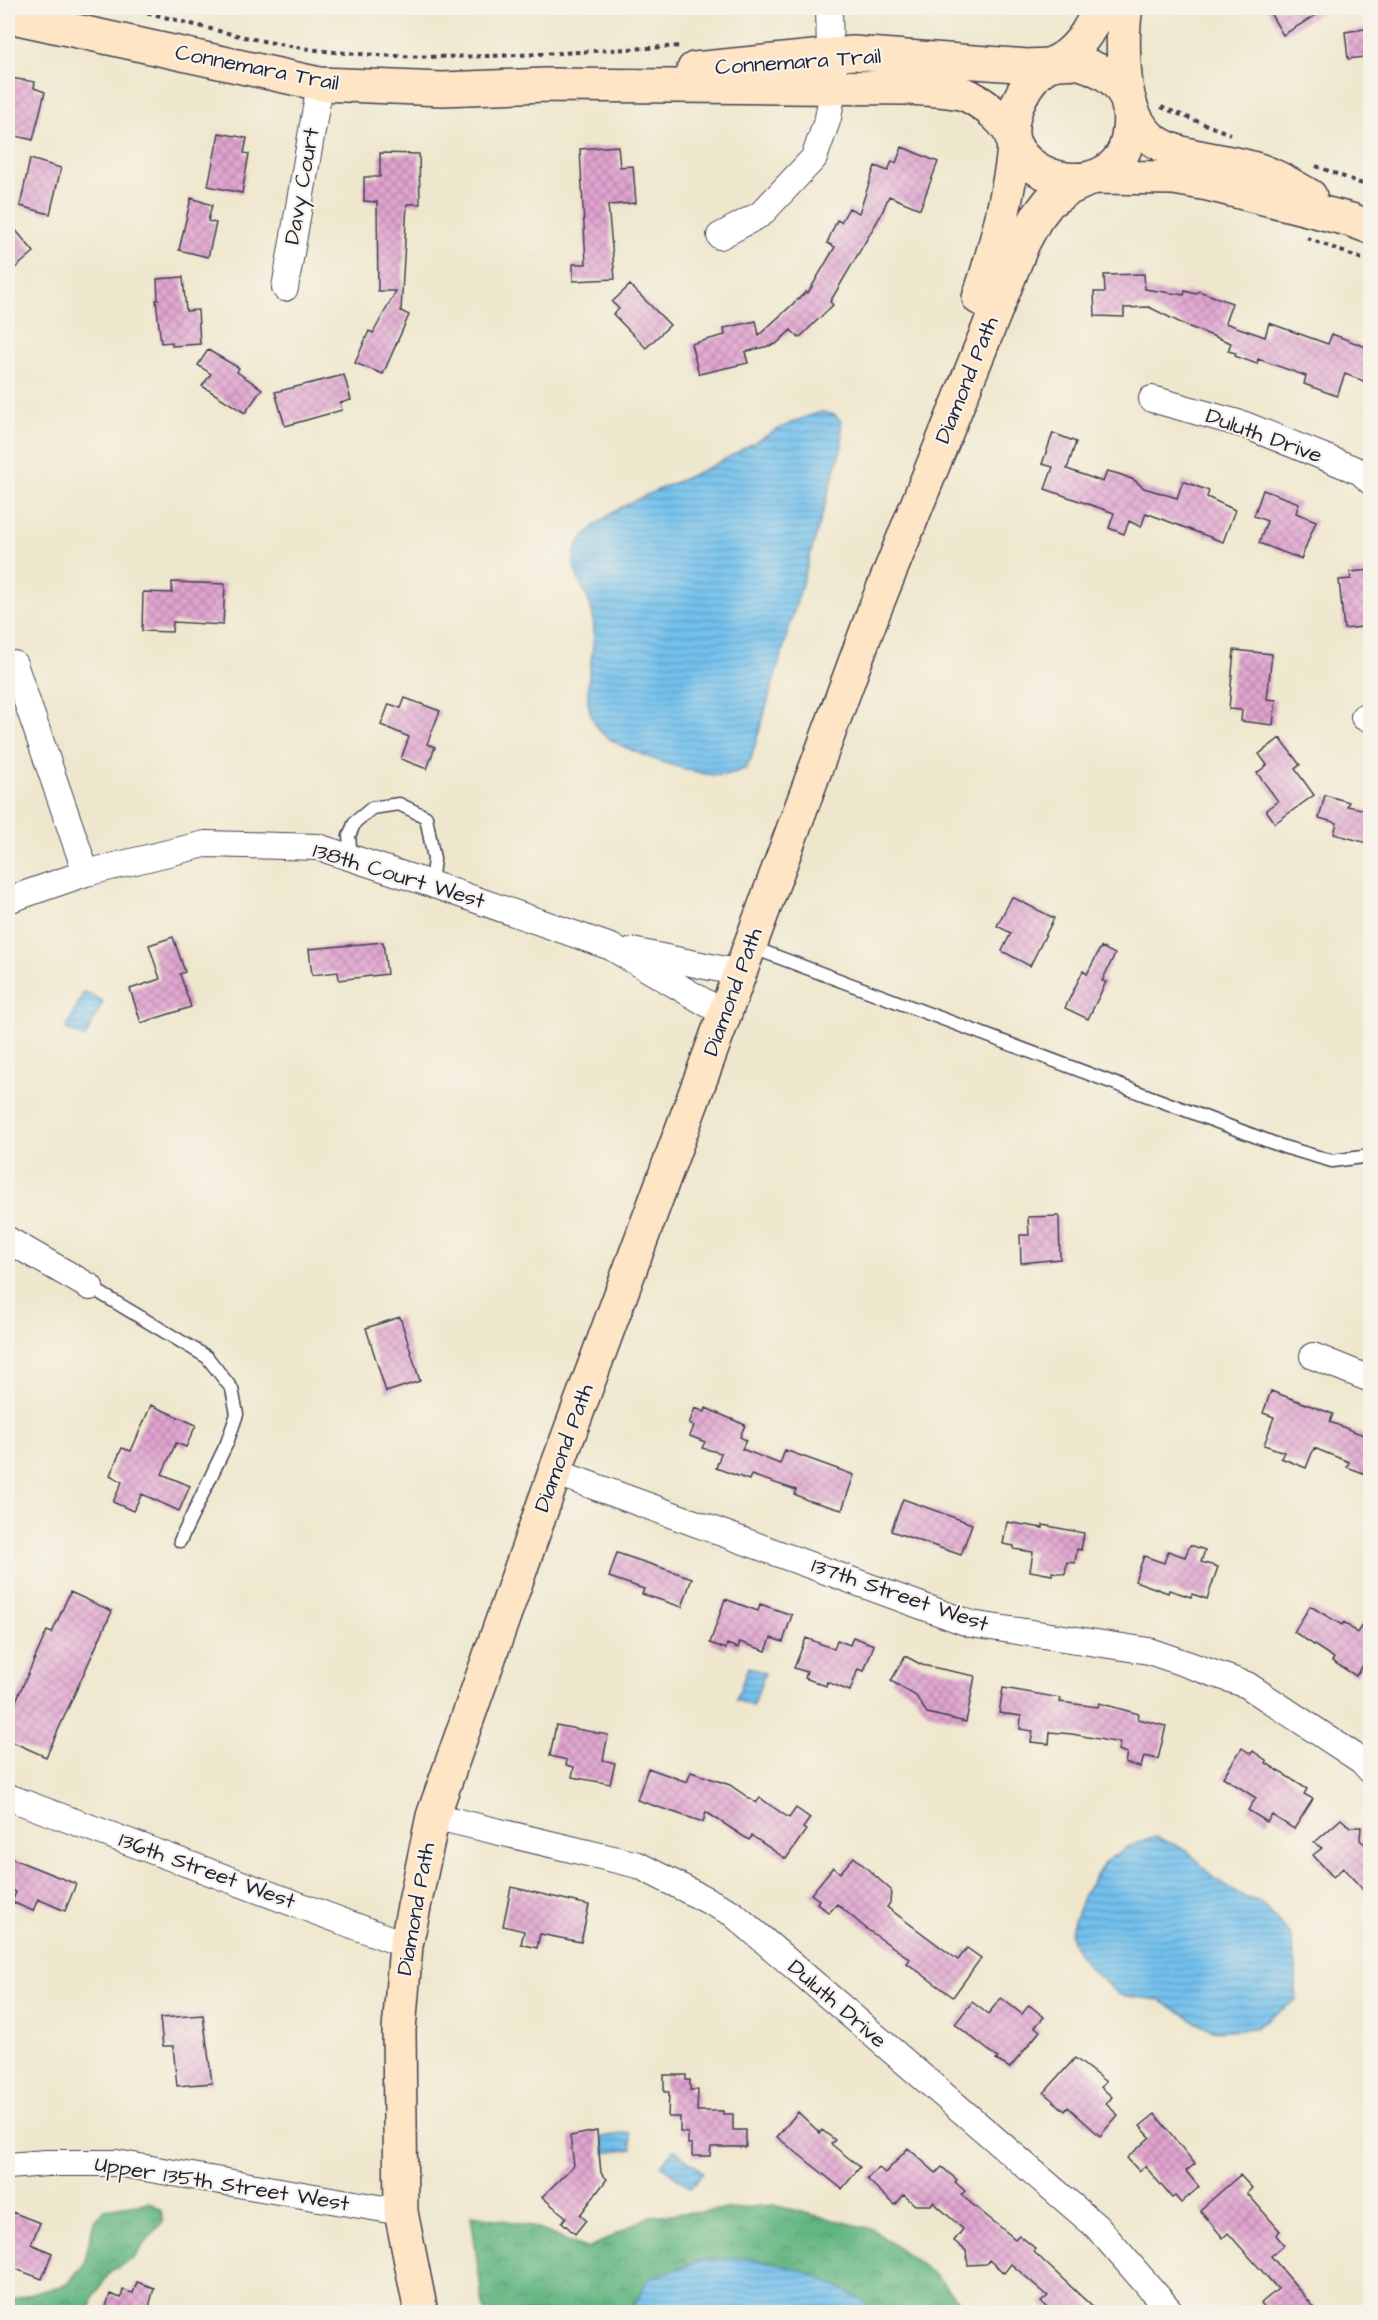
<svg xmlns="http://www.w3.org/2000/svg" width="1378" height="2320" font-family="'Architects Daughter',sans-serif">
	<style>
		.forest { fill: url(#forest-crowns); stroke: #426c5e; stroke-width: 1.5 }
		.water { fill: url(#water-rules); stroke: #4a7294; stroke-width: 1.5 }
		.building { fill: url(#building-cross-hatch) }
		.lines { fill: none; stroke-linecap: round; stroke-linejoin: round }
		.lane-casing { stroke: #414051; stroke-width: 15 }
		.street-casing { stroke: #414051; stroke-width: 28 }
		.secondary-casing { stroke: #414051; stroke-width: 36 }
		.path { stroke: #414051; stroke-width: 4; stroke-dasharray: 4.5 4.5; stroke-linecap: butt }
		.lane { stroke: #fff; stroke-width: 12 }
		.street { stroke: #fff; stroke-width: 26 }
		.secondary { stroke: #fde5c5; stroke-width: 33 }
		.labels { text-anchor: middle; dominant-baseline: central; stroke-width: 4.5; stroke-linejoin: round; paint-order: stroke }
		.street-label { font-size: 22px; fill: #22223b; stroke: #f7f3e8 }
	</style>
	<defs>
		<pattern id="forest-crowns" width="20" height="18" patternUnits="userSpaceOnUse" patternTransform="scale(1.5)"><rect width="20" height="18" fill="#63b682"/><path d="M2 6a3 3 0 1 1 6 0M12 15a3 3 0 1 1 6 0" fill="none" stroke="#51946c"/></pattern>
		<pattern id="water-rules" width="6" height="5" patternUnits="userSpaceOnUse" patternTransform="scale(1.5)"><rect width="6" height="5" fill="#72c1ed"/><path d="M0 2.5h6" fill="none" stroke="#5d9cc1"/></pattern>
		<pattern id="building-cross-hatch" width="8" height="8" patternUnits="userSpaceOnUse" patternTransform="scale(1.5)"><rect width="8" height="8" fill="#e1a4d0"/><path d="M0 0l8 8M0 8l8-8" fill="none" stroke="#b685aa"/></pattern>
	</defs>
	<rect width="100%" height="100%" fill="#f7f3e8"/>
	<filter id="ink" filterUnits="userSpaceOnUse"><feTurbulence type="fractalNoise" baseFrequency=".0167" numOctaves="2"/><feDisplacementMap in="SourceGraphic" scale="12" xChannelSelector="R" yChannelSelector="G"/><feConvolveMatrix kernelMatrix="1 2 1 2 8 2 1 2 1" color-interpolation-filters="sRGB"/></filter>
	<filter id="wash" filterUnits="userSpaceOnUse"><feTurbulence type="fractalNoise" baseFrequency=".008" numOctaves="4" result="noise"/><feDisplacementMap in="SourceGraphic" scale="24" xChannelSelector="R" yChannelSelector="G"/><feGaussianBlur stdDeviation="1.35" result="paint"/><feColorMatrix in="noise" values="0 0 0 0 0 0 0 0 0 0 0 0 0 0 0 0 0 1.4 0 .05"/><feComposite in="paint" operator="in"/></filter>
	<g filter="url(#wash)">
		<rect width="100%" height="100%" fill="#efe7cd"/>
		<path class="forest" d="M149 2202 161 2210 163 2221 134 2258 111 2271 94 2296 90 2312H8V2301L67 2284 84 2264 94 2221 105 2209Z
			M773 2205 872 2229 935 2275 968 2312H484L471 2215 525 2224 588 2249 650 2216Z"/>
		<path class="water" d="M822 412 835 415 841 421 842 446 751 759 745 769C738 771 730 775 723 775 700 778 615 749 600 731 594 724 589 711 588 702 586 674 597 645 593 616 591 595 568 572 575 551 582 534 601 520 617 510 648 492 684 480 716 464 751 446 783 422 822 412Z
			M84 992 103 1001 85 1038 66 1029Z
			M748 1667 765 1673 753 1706 736 1700Z
			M1155 1837 1187 1850 1213 1877 1241 1896 1260 1902 1290 1934 1296 1966V2000L1255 2028 1213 2031 1159 2000 1120 1995 1092 1971 1077 1952 1070 1932 1084 1894 1105 1862 1127 1847Z
			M630 2133 632 2149 605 2153 602 2137Z
			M674 2149 703 2172 691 2188 661 2165Z
			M746 2258C762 2261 778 2263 793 2268 815 2275 860 2295 875 2312H631L648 2279 705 2259Z"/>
		<g id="blocks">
			<path class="building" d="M1267 8H1328L1283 35Z
				M1371 28V56L1348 59 1345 32Z
				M11 78 35 82 34 88 45 92 33 140 8 134 11 118 8 117 11 100 8 99Z
				M219 133 247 138 244 153 249 154 242 193 208 186Z
				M618 146 620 167 633 166 636 203 608 205 615 279 573 281V264H586L580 149Z
				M902 147 938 162 920 209 889 196 881 215 830 302 833 305 799 338 791 330 776 344 745 352 748 363 699 374 691 344 725 335 724 328 756 321 759 335 806 292 808 293 835 247 827 243 837 220 841 222 849 208 859 213 875 166 888 171 892 161 896 163Z
				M380 153 419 154 420 204H407L401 311 409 315 383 374 355 363 369 331 373 333 396 291H378L377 202 364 201V177H380Z
				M30 159 61 168 50 214 20 206Z
				M191 198 212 205 208 221 216 223 208 257 179 250Z
				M8 221 34 252 8 274Z
				M1144 274 1145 289 1184 295 1185 291 1196 294 1199 291 1232 303 1225 323 1265 337 1269 323 1328 344 1332 334 1371 349V370L1366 382 1345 374 1337 396 1304 384 1306 376 1258 359 1257 364 1235 356 1236 353 1228 351 1231 343 1187 326 1149 307 1124 308V317L1095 316 1094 292H1105L1104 275Z
				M183 277 186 311 198 310 200 344 172 346V342L161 343 156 300H158L157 279Z
				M630 285 670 325 646 348 613 314 619 309 612 302Z
				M208 350 239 368 237 372 262 389 245 413 202 386 211 374 198 365Z
				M344 375 351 400 340 403 342 410 285 426 275 392Z
				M1053 433 1076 442 1067 469 1103 482 1107 471 1119 474 1134 480 1144 488 1177 498 1183 481 1209 491 1207 497 1235 510 1223 542 1146 513 1141 527 1129 521 1124 534 1109 528 1114 513 1045 489 1053 467 1042 464Z
				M1263 490 1299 503 1296 513 1316 521 1301 559 1259 543 1267 521 1254 516Z
				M1371 570V626L1344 629 1339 580 1351 579 1350 572Z
				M172 582 225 584 223 625 173 622 172 632 142 631 143 592 172 593Z
				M1234 650 1272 654 1267 699 1276 700 1273 725 1241 721 1242 710 1229 709Z
				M405 698 440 711 427 744 435 747 427 769 401 759 409 737 381 725 389 704 401 708Z
				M1280 738 1300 765 1295 769 1314 795 1275 823 1266 810 1278 801 1257 773 1267 765 1259 754Z
				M1325 795 1349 802 1347 806 1371 811V844L1334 834 1337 823 1319 818Z
				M1012 897 1054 918 1030 966 1002 951 1011 933 997 926Z
				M173 937 185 972 180 974 191 1007 141 1023 130 989 160 979 149 945Z
				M383 942 387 974 339 980 338 972 312 975 309 949Z
				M1101 947 1115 954 1102 981 1106 982 1088 1019 1065 1008 1083 971 1087 974Z
				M1059 1216 1060 1259 1021 1263 1020 1235H1029L1028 1217Z
				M400 1317 420 1381 386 1392 366 1328Z
				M1271 1391 1333 1414 1330 1422 1371 1438V1476L1347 1467 1349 1462 1314 1448 1306 1468 1281 1458 1284 1452 1264 1445 1274 1417 1263 1413Z
				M151 1405 196 1425 186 1447 176 1443 162 1474 190 1486 179 1511 142 1494 133 1511 113 1502 122 1482 110 1475 122 1448 131 1451Z
				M695 1408 705 1412 706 1408 745 1425 740 1437 746 1440 742 1449 780 1464 785 1450 854 1475 842 1510 807 1500 794 1494 796 1490 751 1475 749 1480 716 1468 721 1453 702 1448 705 1442 690 1436 694 1426 689 1424Z
				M903 1499 972 1524 961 1555 891 1531Z
				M1007 1522 1043 1528V1525L1084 1533 1081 1550 1077 1549 1075 1563 1067 1562 1065 1574 1052 1572V1575L1030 1571 1033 1552 1014 1549V1546L1003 1544Z
				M1190 1545 1205 1550 1201 1562 1218 1567 1207 1599 1192 1594 1191 1597 1169 1590 1168 1593 1135 1581 1144 1556 1164 1563 1168 1551 1185 1557Z
				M617 1553 692 1578 682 1607 642 1594 644 1589 609 1577Z
				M70 1592 112 1611 46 1757 8 1740V1719L47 1631 52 1633Z
				M725 1599 758 1611 760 1604 792 1615 783 1642 771 1638 766 1651 740 1642 738 1648 727 1644 726 1649 710 1643Z
				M1310 1606 1342 1625 1344 1622 1357 1633 1371 1610V1653L1356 1676 1332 1661 1334 1658 1294 1632Z
				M853 1637 874 1645 864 1671 858 1669 850 1691 827 1682 826 1686 805 1678 807 1672 794 1668 806 1638 834 1649 837 1640 850 1645Z
				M905 1656 922 1665 975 1676 966 1722 927 1713 916 1696 891 1681Z
				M1003 1688 1061 1698 1060 1702 1098 1707 1099 1703 1139 1714 1138 1719 1166 1726 1158 1759 1144 1756 1141 1767 1125 1763 1127 1753 1118 1750 1120 1743 1072 1734 1050 1732 1049 1744 1031 1742 1033 1731 1020 1729 1021 1716 999 1713Z
				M556 1725 608 1735 603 1760 615 1763 610 1784 572 1777 574 1767 566 1765 567 1760 550 1756Z
				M1242 1748 1251 1754 1253 1751 1267 1761 1266 1763 1307 1789 1304 1794 1313 1799 1294 1829 1272 1815 1267 1822 1248 1810 1256 1798 1223 1777Z
				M648 1768 687 1782 691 1772 730 1785 756 1803 760 1798 789 1818 796 1808 810 1818 803 1828 806 1830 786 1859 752 1836 749 1840 706 1812 703 1822 637 1800Z
				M1341 1819 1350 1827H1361L1360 1840 1371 1850V1898L1343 1868 1333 1877 1313 1855 1322 1848 1314 1843Z
				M8 1857 76 1884 65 1911 38 1899 33 1911 12 1902 16 1892 8 1888Z
				M854 1857 891 1890 890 1903 887 1907 958 1960 967 1948 981 1958 953 1997 907 1963 910 1959 868 1930 837 1904 829 1913 817 1903 819 1900 811 1894 833 1867 840 1873Z
				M511 1887 589 1905 581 1942 540 1934 537 1948 521 1944 524 1931 503 1926Z
				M1001 1998 1022 2014 1029 2005 1044 2017 1035 2027 1040 2031 1010 2068 996 2060 998 2058 955 2024 972 2002 988 2014Z
				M203 2015 212 2083 177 2086 173 2046H163L160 2018Z
				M1075 2058 1106 2082 1101 2087 1112 2097 1106 2104 1118 2115 1100 2136 1068 2107 1065 2111 1044 2093Z
				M664 2075H686V2080H690V2090H698L697 2111H723V2114H733V2130H746V2147H711L710 2156H692V2144H688V2133L680 2132V2117H668L669 2092H664Z
				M798 2112 820 2133 822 2130 835 2140 831 2144 860 2167 842 2189 777 2137Z
				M1155 2114 1195 2164 1186 2171 1199 2187 1181 2203 1175 2196 1172 2198 1145 2166 1139 2171 1127 2158 1150 2137 1140 2126Z
				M597 2131 601 2173 607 2179 580 2215 586 2220 575 2234 562 2222 566 2217 542 2197 574 2165 570 2136Z
				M908 2148 936 2173 942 2167 957 2180 955 2182 965 2191 961 2195 1015 2239 1019 2235 1036 2249 1034 2252 1099 2313H1052L1041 2302 1048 2296 1011 2264 1004 2273 989 2260 986 2264 968 2265 966 2251 954 2241 963 2229 933 2202 931 2205H915L904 2195 895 2205 867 2179 878 2167 885 2173Z
				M1240 2175 1252 2188 1247 2193 1280 2231 1276 2235 1284 2245 1271 2256 1319 2313H1269L1261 2303 1278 2289 1228 2233 1223 2238 1200 2210Z
				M12 2212 40 2223 31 2244 52 2253 42 2279 8 2266V2225Z
				M137 2282 154 2288 149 2307 156 2309 155 2313H104L110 2294 121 2298 123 2290 133 2293Z"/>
		</g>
	</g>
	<g filter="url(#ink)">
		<use href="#blocks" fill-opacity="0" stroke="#414051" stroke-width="1.5"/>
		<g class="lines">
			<defs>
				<path id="lane" d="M351 858 349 836 355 822 372 808 399 804 426 817 434 859 431 884
					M751 947 1284 1147 1332 1161 1370 1156
					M90 1287 207 1357 232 1389 237 1414 227 1443 180 1541"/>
				<path id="street" d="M720 236 761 214 814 158 828 118 833 89 834 73 830 55 829 8
					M285 288 320 84
					M1152 399 1245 425 1361 472 1370 481
					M14 664 86 873
					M1364 717 1370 714
					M8 900 86 873 205 844 318 847 431 884 611 947 725 1014
					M632 951 740 973
					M8 1240 90 1287
					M1313 1356 1370 1379
					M555 1472 971 1624 1149 1651 1247 1685 1362 1761 1370 1770
					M8 1797 406 1945
					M433 1816 638 1865 732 1913 1097 2227 1171 2312
					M8 2166 46 2163H116L401 2212"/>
				<path id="secondary" d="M1126 8C1122 30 1123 54 1125 77 1134 160 1183 151 1248 167 1270 172 1291 185 1310 196
					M8 16 320 84 442 89 546 85 909 88C924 89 957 90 969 96 984 104 1010 123 1013 141 1015 153 1011 170 1009 182 1002 222 992 259 979 298
					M1077 62C1113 73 1134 90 1129 130 1128 142 1124 155 1115 164 1087 193 1029 179 1014 143 1005 120 1027 73 1050 65 1058 62 1069 63 1077 62Z
					M694 69 853 53 1028 66C1035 65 1044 66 1051 64 1075 55 1091 30 1099 8
					M421 2312 401 2212 399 2030 406 1945 433 1816 555 1472 874 611 1023 243 1036 219 1049 202 1066 190 1094 177 1174 178 1208 184 1351 220 1370 227"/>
			</defs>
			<use href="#lane" class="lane-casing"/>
			<use href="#street" class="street-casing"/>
			<use href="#secondary" class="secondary-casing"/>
			<path class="path" d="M130 8C196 25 268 46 335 52 450 63 566 52 681 46
				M1161 107 1230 134
				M1316 166 1370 187
				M1307 238 1370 262"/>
			<use href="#lane" class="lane"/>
			<use href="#street" class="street"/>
			<use href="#secondary" class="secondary"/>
		</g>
	</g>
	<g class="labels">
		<g class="street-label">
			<text transform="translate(798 62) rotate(-4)">Connemara Trail</text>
			<text transform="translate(257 68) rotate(11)">Connemara Trail</text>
			<text transform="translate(302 186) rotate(-80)">Davy Court</text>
			<text transform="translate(967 380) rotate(-68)">Diamond Path</text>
			<text transform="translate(1264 436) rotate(20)">Duluth Drive</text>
			<text transform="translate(399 876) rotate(17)">138th Court West</text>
			<text transform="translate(733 992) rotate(-70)">Diamond Path</text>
			<text transform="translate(564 1448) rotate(-70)">Diamond Path</text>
			<text transform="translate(900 1595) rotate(19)">137th Street West</text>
			<text transform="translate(207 1871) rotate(20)">136th Street West</text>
			<text transform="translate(416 1909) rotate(-80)">Diamond Path</text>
			<text transform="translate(837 2004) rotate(41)">Duluth Drive</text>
			<text transform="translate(222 2184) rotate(9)">Upper 135th Street West</text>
		</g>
	</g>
	<rect width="1378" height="2320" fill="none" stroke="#f7f3e8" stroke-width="30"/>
</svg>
